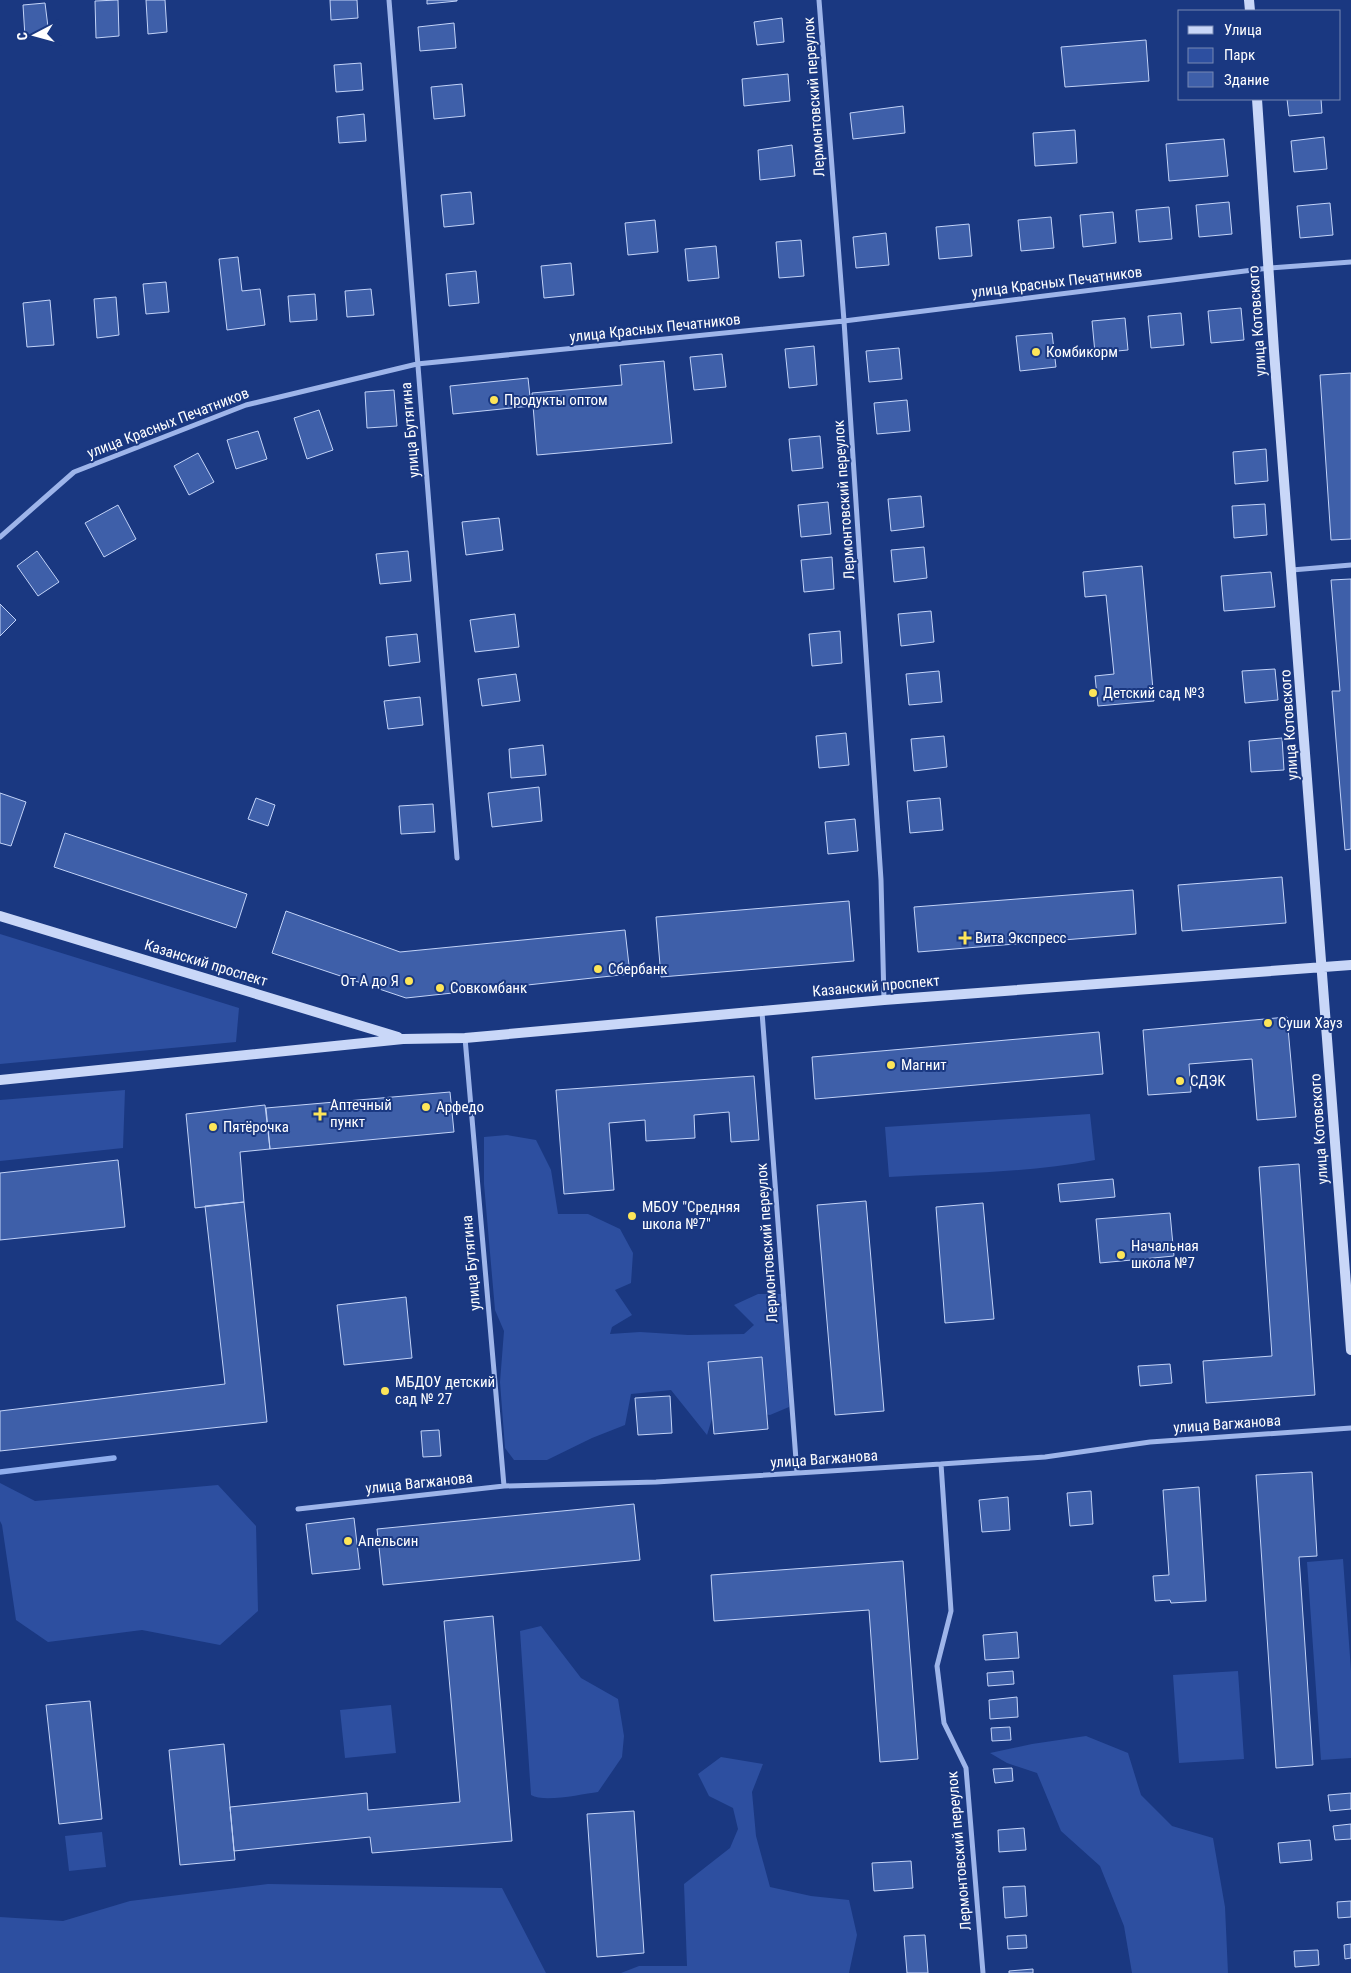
<svg xmlns="http://www.w3.org/2000/svg" width="1351" height="1973" font-family="'Roboto Condensed',sans-serif">
	<style>
		.green { fill: #2d4fa0 }
		.lines { fill: none; stroke-linecap: round; stroke-linejoin: round }
		.stream { stroke: #90aeed; stroke-width: 5.5 }
		.building { fill: #3e5fa9; stroke: #c2d3f8 }
		.street { stroke: #9eb5ea; stroke-width: 5 }
		.secondary { stroke: #c9d7f8; stroke-width: 10 }
		.poi-dot { fill: #fde559; stroke: #1a3881; stroke-width: 2 }
		.labels { text-anchor: middle; dominant-baseline: central; stroke-width: 4; stroke-linejoin: round; paint-order: stroke }
		.street-label { font-size: 15px; fill: #fff; stroke: #1a3881 }
		.poi-label { font-size: 15px; fill: #fff; stroke: #1a3881; text-anchor: start }
	</style>
	<rect width="100%" height="100%" fill="#1a3881"/>
	<path class="green" d="M0 934 239 1008 236 1042 0 1064Z
		M125 1090 123 1148 0 1161V1100Z
		M1090 1114 1095 1160C1028 1173 958 1173 889 1177L885 1127Z
		M507 1135 536 1140 551 1170 558 1214H588L620 1229 633 1253 631 1283 615 1290 632 1315 612 1327 610 1334 640 1332 688 1335 744 1334 754 1325 734 1305 758 1294H781L789 1407 770 1415 738 1410 714 1412 707 1435 671 1390 631 1394 625 1425 592 1438 547 1460H514L505 1448 500 1382 504 1331 495 1310 484 1184V1137Z
		M0 1483 35 1501 218 1485 256 1526 258 1611 220 1645 142 1630 48 1642 16 1620 2 1525 0 1521Z
		M1343 1559 1351 1671V1758L1321 1760 1307 1562Z
		M541 1626 581 1678 618 1699 624 1736 622 1757 598 1792C582 1794 544 1803 531 1795L520 1631Z
		M1238 1671 1244 1759 1179 1763 1173 1675Z
		M391 1705 396 1753 345 1758 340 1710Z
		M1086 1736 1128 1753 1141 1795 1172 1826 1213 1838 1225 1907 1228 1973H1132L1124 1926 1100 1866 1061 1831 1037 1773 1007 1763 990 1753 1032 1744Z
		M721 1757 763 1764 752 1792 756 1836 770 1887 811 1896 849 1900 857 1935 849 1973H621L639 1966H687L684 1884 730 1848 738 1829 733 1808 709 1796 698 1774Z
		M102 1832 106 1867 69 1871 65 1836Z
		M268 1884 502 1888 546 1973H0V1917L63 1921 130 1901Z"/>
	<g class="lines">
		<path class="stream" d="M0 1472 114 1458"/>
	</g>
	<path class="building" d="M118 0 119 36 96 38 95 1Z
		M146 0H165L167 32 148 34Z
		M330 0H357L358 18 331 20Z
		M427 0H457V1L427 4Z
		M45 3 49 35 25 37 23 5Z
		M782 18 784 42 757 45 754 22Z
		M454 23 456 48 420 51 418 27Z
		M1146 40 1149 81 1065 87 1061 47Z
		M361 63 363 90 336 92 334 65Z
		M788 74 790 101 744 106 742 79Z
		M462 84 465 116 434 119 431 87Z
		M1287 99H1321L1322 113 1289 116Z
		M903 106 905 133 853 139 850 113Z
		M364 114 366 141 339 143 337 117Z
		M1075 130 1077 163 1035 166 1033 133Z
		M1324 137 1327 169 1294 172 1291 141Z
		M1224 139 1228 176 1169 181 1166 144Z
		M792 145 795 176 760 180 758 150Z
		M471 192 474 224 444 227 441 195Z
		M1229 202 1232 234 1199 237 1196 205Z
		M1330 203 1333 235 1300 238 1297 206Z
		M1169 207 1172 239 1139 242 1136 210Z
		M1113 212 1116 243 1083 247 1080 215Z
		M1051 217 1054 248 1021 251 1018 220Z
		M655 220 658 252 628 255 625 223Z
		M969 224 972 256 939 259 936 227Z
		M886 233 889 265 856 268 853 237Z
		M801 240 804 276 779 278 776 242Z
		M716 246 719 278 688 281 685 249Z
		M238 257 242 291 260 289 265 325 227 330 219 259Z
		M571 263 574 295 544 298 541 266Z
		M476 271 479 303 449 306 446 274Z
		M166 282 169 312 146 314 143 284Z
		M371 289 374 315 347 317 345 291Z
		M315 294 317 320 290 322 288 296Z
		M116 297 119 335 97 338 94 299Z
		M50 300 54 345 27 347 23 303Z
		M1241 308 1244 340 1211 343 1208 311Z
		M1181 313 1184 345 1151 348 1148 316Z
		M1125 318 1128 350 1095 353 1092 321Z
		M1052 333 1056 367 1020 371 1016 336Z
		M814 346 817 385 789 388 785 349Z
		M899 348 902 379 869 382 866 351Z
		M722 354 726 387 694 390 690 357Z
		M664 361 672 443 537 455 532 393 622 385 620 365Z
		M1351 373V539L1331 540 1320 375Z
		M528 378 531 406 453 414 450 386Z
		M394 390 397 426 367 428 365 392Z
		M907 400 910 431 877 434 874 403Z
		M319 410 333 450 307 459 294 418Z
		M258 431 267 459 236 469 227 440Z
		M820 436 823 468 792 471 789 439Z
		M1266 449 1268 481 1235 484 1233 452Z
		M198 453 214 482 189 495 174 466Z
		M921 496 924 527 891 531 888 499Z
		M828 502 831 534 801 537 798 505Z
		M1265 504 1267 535 1234 538 1232 506Z
		M118 505 136 539 104 557 85 523Z
		M499 518 503 550 466 555 462 522Z
		M924 547 927 578 894 582 891 550Z
		M37 551 59 582 38 596 17 566Z
		M408 551 411 581 380 584 376 554Z
		M832 557 834 589 804 592 801 560Z
		M1142 566 1154 701 1098 706 1095 676 1114 674 1106 595 1085 597 1083 572Z
		M1271 572 1275 607 1224 611 1221 576Z
		M1351 579V849L1345 850 1332 691H1340L1331 580Z
		M0 604 16 620 0 636Z
		M931 611 934 642 901 646 898 614Z
		M515 614 519 647 475 652 470 620Z
		M840 631 842 663 812 666 809 634Z
		M417 634 420 662 389 666 386 637Z
		M1275 669 1278 700 1245 703 1242 671Z
		M939 671 942 702 909 705 906 674Z
		M516 674 520 701 482 706 478 679Z
		M420 697 423 725 388 729 384 701Z
		M846 733 849 765 819 768 816 736Z
		M944 736 947 767 914 771 911 739Z
		M1282 738 1284 770 1251 772 1249 741Z
		M543 745 546 775 511 778 509 749Z
		M539 787 542 821 492 827 488 793Z
		M0 793 26 802 11 846 0 843Z
		M256 798 275 805 268 826 248 819Z
		M940 798 943 830 910 833 907 801Z
		M433 804 435 832 401 834 399 806Z
		M855 819 858 851 828 854 825 822Z
		M65 833 247 894 236 928 54 867Z
		M1282 877 1286 923 1182 931 1178 885Z
		M1133 890 1136 934 918 952 914 907Z
		M849 901 854 961 661 977 656 917Z
		M286 911 400 952 625 930 630 974 406 998 272 953Z
		M1287 1017 1296 1117 1257 1120 1252 1059 1189 1064 1191 1092 1148 1095 1143 1030Z
		M1099 1032 1103 1074 815 1099 812 1057Z
		M754 1076 759 1140 731 1142 729 1112 694 1115 695 1138 646 1141 645 1120 609 1123 614 1190 564 1194 556 1090Z
		M450 1092 454 1132 270 1149 266 1108Z
		M265 1105 270 1149 240 1152 244 1202 195 1208 186 1114Z
		M118 1160 125 1227 0 1240V1173Z
		M1299 1164 1315 1395 1206 1403 1203 1361 1272 1356 1259 1167Z
		M1113 1179 1115 1197 1060 1202 1058 1184Z
		M866 1201 884 1411 835 1415 817 1205Z
		M244 1202 267 1422 0 1451V1411L225 1384 205 1206Z
		M983 1203 994 1319 945 1323 936 1207Z
		M1170 1213 1174 1256 1100 1263 1096 1219Z
		M406 1297 412 1358 344 1365 337 1305Z
		M762 1357 768 1429 714 1434 708 1362Z
		M1170 1364 1172 1383 1140 1386 1138 1366Z
		M670 1396 672 1433 638 1435 635 1398Z
		M439 1430 441 1456 423 1457 421 1431Z
		M1312 1472 1317 1556 1299 1557 1313 1765 1276 1768 1256 1475Z
		M1199 1487 1206 1601 1171 1603 1170 1600 1155 1601 1153 1576 1169 1575 1163 1490Z
		M1091 1491 1093 1524 1070 1526 1067 1493Z
		M1008 1497 1010 1530 982 1532 979 1500Z
		M634 1504 640 1560 383 1585 377 1529Z
		M354 1518 360 1569 312 1574 306 1524Z
		M903 1561 918 1759 880 1762 869 1610 714 1621 711 1575Z
		M493 1616 512 1841 372 1853 370 1837 234 1851 230 1807 367 1793 368 1810 460 1802 444 1621Z
		M1017 1632 1019 1658 985 1660 983 1635Z
		M1013 1671 1014 1684 988 1686 987 1673Z
		M1017 1697 1018 1717 990 1719 989 1700Z
		M90 1701 102 1819 59 1824 46 1705Z
		M1010 1727 1011 1740 992 1741 991 1728Z
		M224 1744 235 1860 180 1865 169 1750Z
		M1012 1768 1013 1781 995 1783 993 1769Z
		M1351 1793V1809L1330 1811 1328 1795Z
		M634 1811 644 1953 597 1957 587 1814Z
		M1351 1824V1839L1335 1840 1333 1826Z
		M1024 1828 1026 1850 999 1852 998 1830Z
		M1310 1840 1312 1860 1280 1863 1278 1843Z
		M911 1861 913 1888 874 1891 872 1863Z
		M1025 1886 1027 1916 1005 1918 1003 1887Z
		M1351 1901V1917L1338 1918 1337 1902Z
		M925 1935 928 1973H907L904 1936Z
		M1026 1935 1027 1948 1008 1949 1007 1936Z
		M1351 1944V1958L1345 1959 1344 1945Z
		M1318 1950 1319 1965 1295 1967 1294 1951Z
		M1033 1969V1973H1009V1971Z"/>
	<g class="lines">
		<path class="street" d="M389 0 457 858
			M819 0 844 321 881 880 884 1000
			M0 537 74 472 246 405 417 364 844 321 1269 268 1351 262
			M1292 570 1351 565
			M762 1012 797 1473
			M465 1038 504 1486
			M941 1464 951 1611 937 1666 944 1723 966 1768 983 1973
			M298 1509 504 1486 656 1482 941 1464 1045 1457 1150 1442 1351 1428"/>
		<path class="secondary" d="M1249 0 1250 11
			M1257 99 1274 351 1351 1350
			M0 916 398 1037
			M0 1080 403 1039 465 1038 884 1000 1351 965"/>
	</g>
	<g class="poi-dot">
		<circle cx="1036" cy="352" r="5"/>
		<circle cx="494" cy="400" r="5"/>
		<circle cx="1093" cy="693" r="5"/>
		<path d="M962.5 930.5h5v5h5v5h-5v5h-5v-5h-5v-5h5z"/>
		<circle cx="598" cy="969" r="5"/>
		<circle cx="409" cy="981" r="5"/>
		<circle cx="440" cy="988" r="5"/>
		<circle cx="1268" cy="1023" r="5"/>
		<circle cx="891" cy="1065" r="5"/>
		<circle cx="1180" cy="1081" r="5"/>
		<circle cx="426" cy="1107" r="5"/>
		<path d="M317.5 1106.5h5v5h5v5h-5v5h-5v-5h-5v-5h5z"/>
		<circle cx="213" cy="1127" r="5"/>
		<circle cx="632" cy="1216" r="5"/>
		<circle cx="1121" cy="1255" r="5"/>
		<circle cx="385" cy="1391" r="5"/>
		<circle cx="348" cy="1541" r="5"/>
	</g>
	<g class="labels">
		<g class="street-label">
			<text transform="translate(814 97) rotate(-94)">Лермонтовский переулок</text>
			<text transform="translate(1057 282) rotate(-7)">улица Красных Печатников</text>
			<text transform="translate(1257 321) rotate(-94)">улица Котовского</text>
			<text transform="translate(655 328) rotate(-6)">улица Красных Печатников</text>
			<text transform="translate(168 423) rotate(-21)">улица Красных Печатников</text>
			<text transform="translate(410 430) rotate(-95)">улица Бутягина</text>
			<text transform="translate(844 500) rotate(-94)">Лермонтовский переулок</text>
			<text transform="translate(1289 725) rotate(-94)">улица Котовского</text>
			<text transform="translate(206 963) rotate(17)">Казанский проспект</text>
			<text transform="translate(876 986) rotate(-5)">Казанский проспект</text>
			<text transform="translate(1319 1129) rotate(-94)">улица Котовского</text>
			<text transform="translate(767 1243) rotate(-94)">Лермонтовский переулок</text>
			<text transform="translate(471 1263) rotate(-95)">улица Бутягина</text>
			<text transform="translate(1227 1424) rotate(-4)">улица Вагжанова</text>
			<text transform="translate(824 1459) rotate(-4)">улица Вагжанова</text>
			<text transform="translate(419 1483) rotate(-6)">улица Вагжанова</text>
			<text transform="translate(959 1851) rotate(-95)">Лермонтовский переулок</text>
		</g>
		<g class="poi-label">
			<text x="1046" y="352">Комбикорм</text>
			<text x="504" y="400">Продукты оптом</text>
			<text x="1103" y="693">Детский сад №3</text>
			<text x="975" y="938">Вита Экспресс</text>
			<text x="608" y="969">Сбербанк</text>
			<text x="399" y="981" text-anchor="end">От А до Я</text>
			<text x="450" y="988">Совкомбанк</text>
			<text x="1278" y="1023">Суши Хауз</text>
			<text x="901" y="1065">Магнит</text>
			<text x="1190" y="1081">СДЭК</text>
			<text x="330" y="1105">Аптечный<tspan x="330" dy="17">пункт</tspan></text>
			<text x="436" y="1107">Арфедо</text>
			<text x="223" y="1127">Пятёрочка</text>
			<text x="642" y="1207">МБОУ "Средняя<tspan x="642" dy="17">школа №7"</tspan></text>
			<text x="1131" y="1246">Начальная<tspan x="1131" dy="17">школа №7</tspan></text>
			<text x="395" y="1382">МБДОУ детский<tspan x="395" dy="17">сад № 27</tspan></text>
			<text x="358" y="1541">Апельсин</text>
		</g>
	</g>
	<rect x="1178" y="10" width="162" height="90" fill="#1a3881" stroke="#7688b3"/>
	<rect x="1188" y="26" width="25" height="8" fill="#c9d7f8" stroke="#7688b3"/>
	<text x="1224" y="35" font-size="15" fill="#ffffff">Улица</text>
	<rect x="1188" y="48" width="25" height="15" fill="#2d4fa0" stroke="#7688b3"/>
	<text x="1224" y="60" font-size="15" fill="#ffffff">Парк</text>
	<rect x="1188" y="72" width="25" height="15" fill="#3e5fa9" stroke="#7688b3"/>
	<text x="1224" y="85" font-size="15" fill="#ffffff">Здание</text>
	<g transform="translate(35 35) rotate(264)" stroke="#1a3881" stroke-width="4" paint-order="stroke">
	<path d="M0-4L9 19L0 12L-9 19Z" fill="#ffffff"/>
	<text y="-8" font-size="14" font-weight="bold" text-anchor="middle" fill="#ffffff">С</text>
	</g>
</svg>
